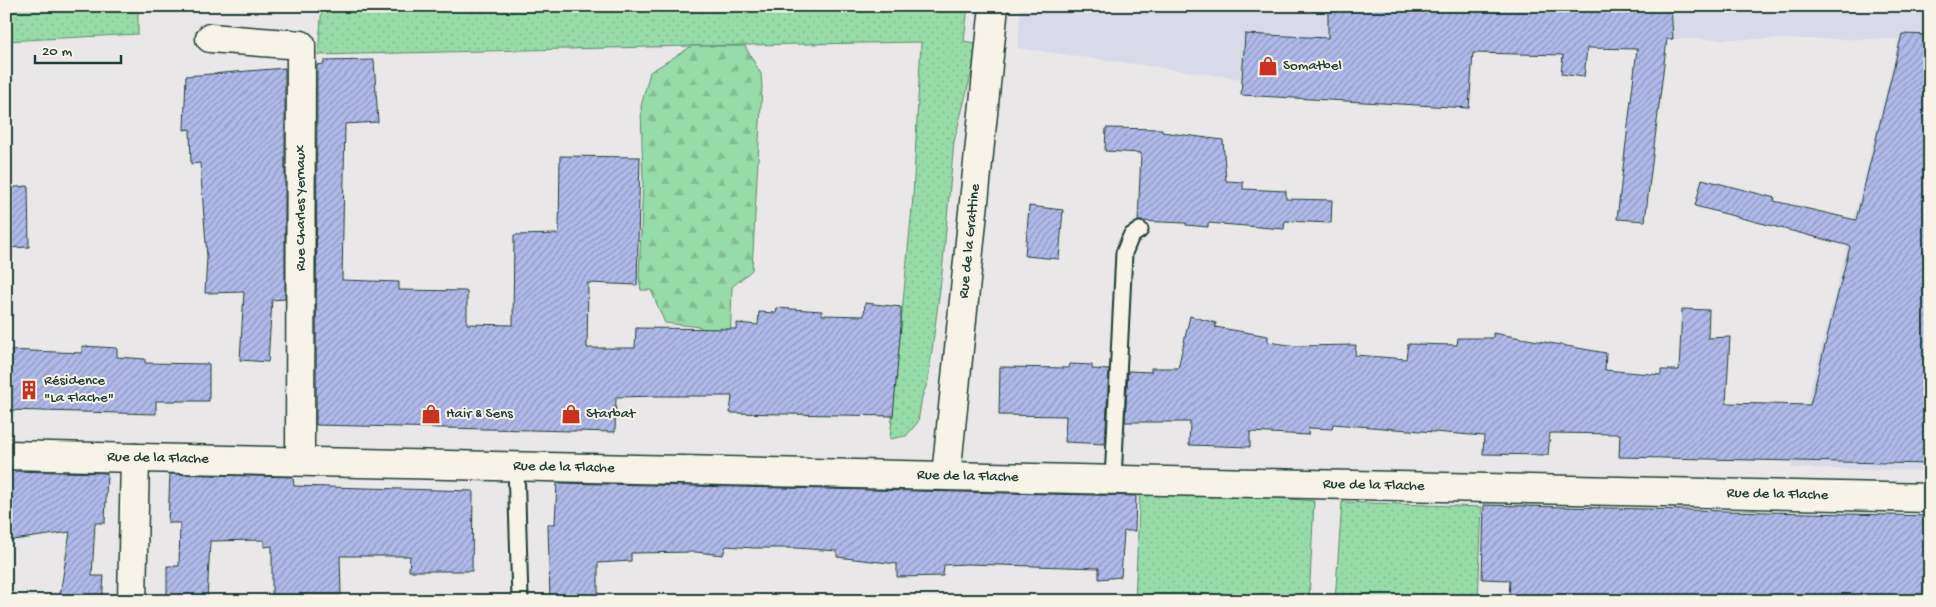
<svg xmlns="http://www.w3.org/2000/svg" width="1936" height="607" font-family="'Gochi Hand',sans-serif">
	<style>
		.built { fill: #d8d9e9 }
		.grass { fill: url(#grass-dots); stroke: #5b8c6e }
		.forest { fill: url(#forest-firs); stroke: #5b8c6e }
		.cemetery { fill: url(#cemetery-stones); stroke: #5b8c6e }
		.building { fill: url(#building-hatch); stroke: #1f3d34 }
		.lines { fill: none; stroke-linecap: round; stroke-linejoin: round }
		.service-casing { stroke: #1f3d34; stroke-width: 19 }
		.minor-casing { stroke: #1f3d34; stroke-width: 31 }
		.tertiary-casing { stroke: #1f3d34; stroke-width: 31 }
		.service { stroke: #f7f3e8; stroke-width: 15 }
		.minor { stroke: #f7f3e8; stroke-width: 28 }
		.tertiary { stroke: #f7f3e8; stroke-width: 28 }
		.labels { text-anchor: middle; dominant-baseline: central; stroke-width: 4; stroke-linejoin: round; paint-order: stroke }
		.poi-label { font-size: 15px; fill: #1f3d34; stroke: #f7f3e8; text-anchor: start }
		.street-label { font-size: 15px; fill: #1f3d34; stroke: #f7f3e8 }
	</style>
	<defs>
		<pattern id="grass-dots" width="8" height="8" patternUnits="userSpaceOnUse" patternTransform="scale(1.25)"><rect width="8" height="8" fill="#97dba8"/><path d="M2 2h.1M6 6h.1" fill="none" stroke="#82bd91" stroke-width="1.8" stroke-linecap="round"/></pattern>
		<pattern id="forest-firs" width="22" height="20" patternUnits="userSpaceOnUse" patternTransform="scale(1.25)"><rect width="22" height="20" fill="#97dba8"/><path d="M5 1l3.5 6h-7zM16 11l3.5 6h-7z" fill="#82bd91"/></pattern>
		<pattern id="cemetery-stones" width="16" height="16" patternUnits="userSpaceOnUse" patternTransform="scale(1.25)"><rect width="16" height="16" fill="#97dba8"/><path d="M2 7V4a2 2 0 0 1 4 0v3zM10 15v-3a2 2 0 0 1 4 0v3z" fill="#82bd91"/></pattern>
		<pattern id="building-hatch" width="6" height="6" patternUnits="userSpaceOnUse" patternTransform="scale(1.25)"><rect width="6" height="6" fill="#b1b9ea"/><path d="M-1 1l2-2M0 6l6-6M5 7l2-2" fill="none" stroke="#8f98be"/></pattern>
	</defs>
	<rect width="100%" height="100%" fill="#e9e7e8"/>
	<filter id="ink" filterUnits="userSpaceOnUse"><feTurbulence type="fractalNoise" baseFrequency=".02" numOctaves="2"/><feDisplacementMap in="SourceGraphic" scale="10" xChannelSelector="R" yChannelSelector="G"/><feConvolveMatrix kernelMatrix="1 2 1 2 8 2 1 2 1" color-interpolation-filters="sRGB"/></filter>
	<g filter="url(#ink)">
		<path class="built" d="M1021 6H1930V471L1791 468 1899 39H1475L1470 110 1018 48Z"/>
		<path class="grass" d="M6 6H138V34L6 41Z
			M322 6H968L964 41 975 43 974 63 954 142 942 273 928 381 922 397 918 422 906 436 890 439 913 197 921 42 692 46 318 55Z
			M1140 487 1314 501 1309 601H1135Z
			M1342 502 1482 507 1478 601H1335Z"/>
		<path class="forest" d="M692 46H745L761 74 762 87 752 270 732 287 729 376 702 339 701 327 665 323 651 290H641L639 278 643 181 641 106 650 72Z"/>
		<path class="cemetery" d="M549 598 550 601H437Z"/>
		<path class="building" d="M1328 6H1671L1673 39H1667L1645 221 1617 219 1637 49 1587 48 1584 77 1561 74 1563 55 1473 53 1469 108 1241 95 1245 34 1328 38Z
			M1902 34 1930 35V464L1619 457 1620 434 1550 433 1548 455 1483 454 1484 436 1333 424 1332 429 1309 428 1308 435 1250 432V447L1189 445 1190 422H1125L1128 371 1151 372V368H1178L1190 316 1216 323 1215 327 1268 336V342L1297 346 1356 345 1355 355 1406 359 1408 344 1457 345 1458 338H1493V333L1606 353 1605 370 1661 375V370H1679L1682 309 1709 310 1708 338 1730 337 1726 403 1810 405 1850 246 1695 206 1702 179 1775 198 1774 201 1856 220Z
			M374 60 378 122 345 124 342 280 399 282V290L467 291V324L513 325 514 235 559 234 560 156 640 157 637 285 588 283 587 348H635L636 328 737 329V323L758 325 759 312 776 313 777 308 822 311V315L864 316 865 303 901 307V326L893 416 730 413 732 396H658L616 397 615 432 316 425 317 65 324 64V61Z
			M285 68V299L272 300 268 362 240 360 244 292 205 293 207 257 200 163 191 164 190 129 184 130 186 76Z
			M1106 128 1162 129V132L1223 140 1226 181 1243 182V189L1286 191V199L1332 200 1331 223 1285 221 1284 229 1208 223V227L1186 225V223L1138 221 1141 153 1105 151Z
			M28 186 29 247 7 248 6 188Z
			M1029 206 1063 210 1059 259 1025 256Z
			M82 346 117 348V357L145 359V363L209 364V401H156V414L6 410V350L82 353Z
			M1070 364 1092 365V369L1109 370 1105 444 1065 442 1066 416 999 415 1000 367 1069 368Z
			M6 471 107 473 105 523H95L92 576H104L102 601H59L70 532 6 541Z
			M170 474 293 477 294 486 473 491 472 571H409L410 556H340L341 595H272V546L264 547V540L210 541 207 601H167V566H179L180 523H168Z
			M557 483 1136 496 1135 531H1124L1121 577 1099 579V568L967 564 944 565 943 576 897 577V564L837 557V551L796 548H754L726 546 723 555 696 552 631 553V561L598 563V601H550L548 524H555Z
			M1484 505 1930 516V601H1586L1587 596 1561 595 1509 598 1510 580 1482 579Z"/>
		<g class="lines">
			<defs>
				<path id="service" d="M516 466 520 599
					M1113 480 1124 253 1131 236 1140 230"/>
				<path id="minor" d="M210 38 301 45 300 461
					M132 601 135 458"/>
				<g id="tertiary">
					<path id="s1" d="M6 455 1930 498"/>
					<path id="s2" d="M946 476 994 6"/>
				</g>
			</defs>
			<use href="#service" class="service-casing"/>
			<use href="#minor" class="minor-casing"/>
			<use href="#tertiary" class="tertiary-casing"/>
			<use href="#service" class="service"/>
			<use href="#minor" class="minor"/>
			<use href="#tertiary" class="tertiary"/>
		</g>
	</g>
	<defs>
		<symbol id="shop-bare" viewBox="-9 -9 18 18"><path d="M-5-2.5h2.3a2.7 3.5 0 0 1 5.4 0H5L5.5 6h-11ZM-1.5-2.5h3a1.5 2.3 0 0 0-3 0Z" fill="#c8321e" stroke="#f7f3e8" stroke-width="2.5" paint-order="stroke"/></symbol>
		<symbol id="building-bare" viewBox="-9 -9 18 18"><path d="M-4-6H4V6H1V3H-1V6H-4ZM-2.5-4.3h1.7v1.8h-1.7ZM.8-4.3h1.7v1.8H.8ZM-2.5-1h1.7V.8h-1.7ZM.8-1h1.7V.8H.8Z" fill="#c8321e" stroke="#f7f3e8" stroke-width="2.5" paint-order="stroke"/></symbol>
	</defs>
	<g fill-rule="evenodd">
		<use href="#shop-bare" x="1254" y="52" width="28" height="28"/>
		<use href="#building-bare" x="15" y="376" width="28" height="28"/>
		<use href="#shop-bare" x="417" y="400" width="28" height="28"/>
		<use href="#shop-bare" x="557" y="400" width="28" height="28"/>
	</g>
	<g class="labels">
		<g class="poi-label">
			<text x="1283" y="66">Somatbel</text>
			<text x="44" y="381">Résidence<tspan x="44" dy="17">"La Flache"</tspan></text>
			<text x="446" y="414">Hair &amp; Sens</text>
			<text x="586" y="414">Starbat</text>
		</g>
		<g class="street-label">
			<text transform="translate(301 208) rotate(-90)">Rue Charles Yernaux</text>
			<text stroke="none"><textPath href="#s2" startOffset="236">Rue de la Grattine</textPath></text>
			<text stroke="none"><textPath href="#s1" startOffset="152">Rue de la Flache</textPath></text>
			<text stroke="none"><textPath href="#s1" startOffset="558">Rue de la Flache</textPath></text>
			<text stroke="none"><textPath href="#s1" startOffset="962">Rue de la Flache</textPath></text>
			<text stroke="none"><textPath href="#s1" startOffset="1368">Rue de la Flache</textPath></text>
			<text stroke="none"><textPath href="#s1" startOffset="1772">Rue de la Flache</textPath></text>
		</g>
	</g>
	<rect width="1936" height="607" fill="none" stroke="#f7f3e8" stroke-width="25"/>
	<rect x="12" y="12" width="1911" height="582" fill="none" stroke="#1f3d34" stroke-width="2" filter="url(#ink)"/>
	<path d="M35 55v8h86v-8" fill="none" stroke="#1f3d34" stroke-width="2.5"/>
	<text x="42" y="55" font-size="15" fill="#1f3d34" stroke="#f7f3e8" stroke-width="4" paint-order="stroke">20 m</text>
</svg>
